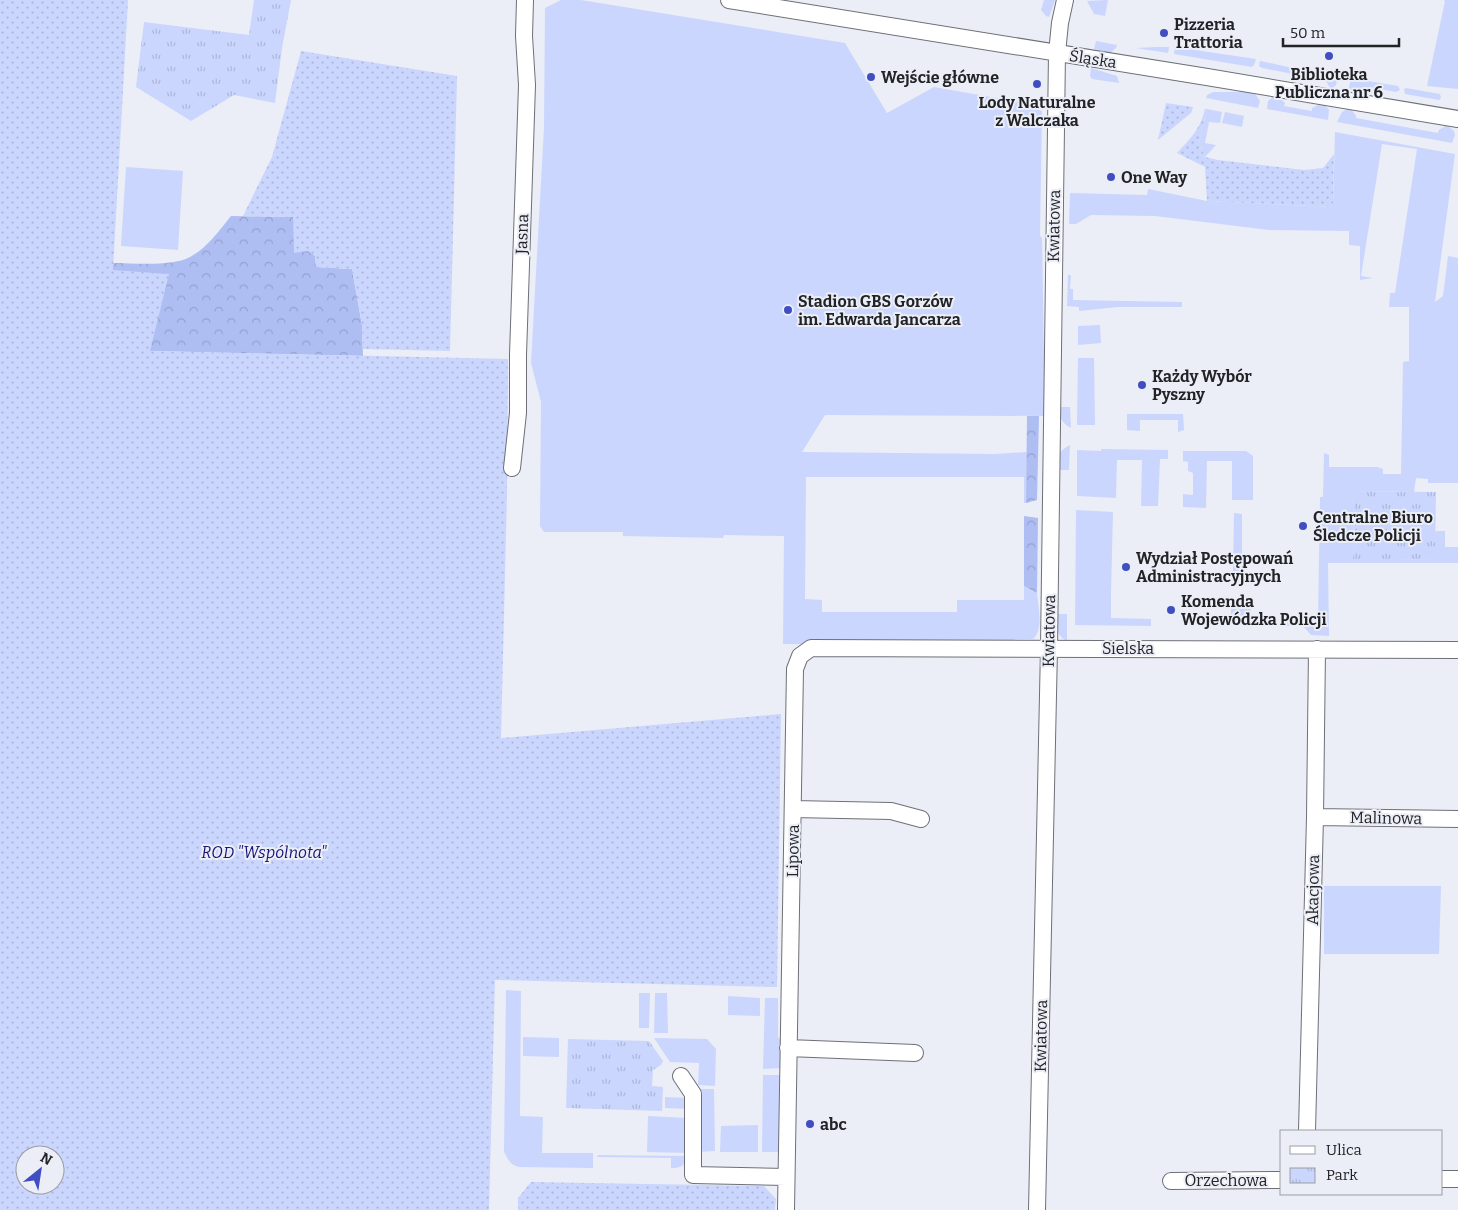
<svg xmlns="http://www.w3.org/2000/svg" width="1458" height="1210" font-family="Bitter,serif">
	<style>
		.grass { fill: #cad6fd }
		.forest { fill: url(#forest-crowns) }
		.park { fill: url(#park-tufts) }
		.garden { fill: url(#garden-dots); fill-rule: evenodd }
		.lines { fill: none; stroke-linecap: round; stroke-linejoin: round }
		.minor-casing { stroke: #6e7077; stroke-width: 18 }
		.minor { stroke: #fff; stroke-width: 16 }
		.poi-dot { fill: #404ec2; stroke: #ebeef6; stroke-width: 2 }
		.labels { text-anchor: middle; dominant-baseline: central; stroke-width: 4; stroke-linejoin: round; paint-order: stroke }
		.poi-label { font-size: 16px; font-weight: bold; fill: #222326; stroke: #ebeef6; text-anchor: start }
		.street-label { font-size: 16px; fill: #222326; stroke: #ebeef6 }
		.park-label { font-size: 16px; font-style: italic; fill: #191478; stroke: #ebeef6 }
	</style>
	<defs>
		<pattern id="forest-crowns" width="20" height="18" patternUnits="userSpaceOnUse" patternTransform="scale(1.25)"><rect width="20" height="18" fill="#aebdf2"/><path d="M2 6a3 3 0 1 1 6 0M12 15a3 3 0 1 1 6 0" fill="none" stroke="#95a2cf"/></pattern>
		<pattern id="park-tufts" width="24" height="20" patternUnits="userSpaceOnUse" patternTransform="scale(1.25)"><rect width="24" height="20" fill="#cad6fd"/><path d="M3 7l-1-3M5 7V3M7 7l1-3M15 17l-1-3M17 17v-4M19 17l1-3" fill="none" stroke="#adb7d9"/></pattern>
		<pattern id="garden-dots" width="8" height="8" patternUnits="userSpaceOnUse" patternTransform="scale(1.25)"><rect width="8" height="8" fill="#cad6fd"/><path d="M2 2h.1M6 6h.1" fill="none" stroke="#adb7d9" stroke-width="1.8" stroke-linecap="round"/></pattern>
	</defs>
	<rect width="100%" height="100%" fill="#ebeef6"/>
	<path class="grass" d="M561 0H581L845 43 887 113 934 87 1037 105 1036 109 1042 111 1040 236 1042 238 1045 416 825 415 802 452 995 454 1027 452 1026 503H1024V477H806L805 599 822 600V612H957V600H1024V586L1037 593C1038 606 1044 629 1033 639H1015L1014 645 783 644 784 536 724 535 723 538 623 536V532H544L540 526 541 402 531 363 544 128 545 8Z
		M1044 0H1055L1049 17 1046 16 1041 10Z
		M1108 0 1105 16 1094 14 1087 1Z
		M1443 0H1458V89L1427 86 1445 1Z
		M1096 41 1117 45 1116 48 1110 53 1094 49Z
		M1157 47H1169L1168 53 1136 48Z
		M1175 47 1256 59 1254 65 1252 67 1174 54Z
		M1260 61 1293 68 1295 72 1293 74 1262 68 1259 66Z
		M1091 68 1117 76 1119 83 1092 79 1090 76Z
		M1301 69 1338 76 1336 85 1331 89 1323 77 1311 75 1305 77 1301 75 1299 71Z
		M1351 78 1398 86 1400 90 1396 92 1369 87C1366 94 1360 95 1353 94L1349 87Z
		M1406 88 1440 94 1441 98 1439 100 1405 94 1404 89Z
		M1213 92H1249L1255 94 1260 101 1258 108 1206 98 1207 95Z
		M1274 96 1279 97 1285 103 1284 106 1312 111V108L1320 104 1325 105 1329 110 1328 120 1267 109 1268 101Z
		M1207 109 1222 112 1220 123 1209 122 1205 143 1216 145 1205 157 1199 143Z
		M1347 109H1351L1356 116V118L1438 133 1439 130 1447 125 1454 131 1455 135 1452 143 1337 122 1342 112Z
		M1225 112 1244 116 1242 127 1222 123Z
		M1335 132 1455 154 1435 302 1443 296 1448 256 1458 258V483H1428V479L1416 478 1414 492 1354 491 1353 558 1435 560V531H1445V547H1458V563H1328L1329 636 1311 635 1303 626H1284V620L1318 621 1320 497H1323L1324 453 1329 455V467H1377L1383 469V474H1401L1403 362 1409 361V307H1389L1390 293H1395L1417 149 1382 144 1361 276 1373 278 1360 280V246L1349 245V231L1269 230 1155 216 1091 215 1076 224H1069L1070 193 1147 195 1148 189 1207 201 1333 207Z
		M126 167 183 171 178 250 121 246Z
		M1068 275H1071L1070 289H1073V300L1182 302V307H1118L1079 311V307L1067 306Z
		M1100 325 1101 343 1078 345V326Z
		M1078 358H1094L1095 425H1077Z
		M1059 407H1070L1071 428C1062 424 1059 416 1059 407Z
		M1127 414H1183L1184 430 1178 432V420H1140V431L1127 430Z
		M1070 445 1069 470H1058C1058 457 1058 451 1070 445Z
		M1101 449 1168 450V459H1160L1158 506H1141L1142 460H1117L1116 498 1077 496V450L1101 451Z
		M1183 451H1246L1253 456V500H1232V461H1207L1206 508 1183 507V494L1193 495V473L1188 471V462L1183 461Z
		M1076 510 1113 512 1111 592V618L1151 619V626L1075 625Z
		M1234 513 1242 514V574L1233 573Z
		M1231 605H1251L1250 620H1231Z
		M1056 614H1067V641C1055 635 1056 626 1056 614Z
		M1324 886H1441L1439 954H1324Z
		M506 990 521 991 520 1116 543 1117 542 1153H593V1168L519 1167C510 1165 508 1159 504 1152Z
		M639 993H650L649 1028H639Z
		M655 993H667L668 1033H654Z
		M728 996 760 998V1016L728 1015Z
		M765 998H778V1037L784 1043 783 1068 763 1069Z
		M523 1037 559 1038V1057L523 1056Z
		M654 1038 707 1039 716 1049 715 1086 698 1085 699 1063 670 1062Z
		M763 1075H783L779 1152H762Z
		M698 1089H714L715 1151 697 1152Z
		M665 1097 688 1098V1109L665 1108Z
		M648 1116 688 1118V1153L647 1152Z
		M758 1125V1152H720L721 1126Z
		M598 1155 688 1156C685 1166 681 1168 671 1168V1158L597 1157Z"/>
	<path class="forest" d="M231 216 294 217 308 250 315 256 316 267 352 269 362 325 363 356 150 351 113 270V263C135 263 171 267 190 257 207 248 219 231 231 216Z
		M1027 416H1039L1037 500 1026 503Z
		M1024 516 1038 518 1037 593 1024 586Z"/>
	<path class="park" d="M254 0H291L282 48 275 103 234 95 191 121 136 87 144 22 249 35Z
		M1354 491 1436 492 1435 560 1353 559Z
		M568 1039 649 1041 663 1061 661 1065 653 1070 652 1086 663 1087 662 1111 566 1108Z"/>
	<path class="garden" d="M0 0H128L113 270 169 274 150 351 508 359 507 492 501 738 781 714 777 987 495 980 489 1210H0ZM25 1155H55V1185H25Z
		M301 51 457 76 450 351 363 349 362 325 352 269 316 267 315 256 308 251 294 253 293 217 243 216 272 157Z
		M1166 103 1193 107 1191 113 1158 140Z
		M1205 109H1207L1199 143 1205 157 1218 160 1304 170 1323 168 1334 154 1333 207 1207 201 1205 167 1177 153C1190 139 1201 128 1205 109Z
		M531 1182 764 1186 776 1199 775 1210H518V1198Z"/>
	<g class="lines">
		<defs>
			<path id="minor" d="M729 0 1207 77 1458 119
				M512 468 518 413V355L527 85 524 36 525 0
				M793 809 891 811 921 819
				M1315 817 1458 819
				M788 1048 915 1053
				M681 1076 693 1094V1175L786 1177
				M1307 1131 1315 817 1317 649
				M1442 1179H1458
				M1171 1181 1282 1180
				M786 1210 795 669 800 656 811 648 1458 650
				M1037 1210 1049 648 1057 53 1060 23 1065 0"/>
		</defs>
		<use href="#minor" class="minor-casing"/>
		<use href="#minor" class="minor"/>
	</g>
	<g class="poi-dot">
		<circle cx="1164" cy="33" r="5"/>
		<circle cx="1329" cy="56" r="5"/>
		<circle cx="871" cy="77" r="5"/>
		<circle cx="1037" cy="84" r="5"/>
		<circle cx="1111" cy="177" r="5"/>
		<circle cx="788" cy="310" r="5"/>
		<circle cx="1142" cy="385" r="5"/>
		<circle cx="1303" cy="526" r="5"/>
		<circle cx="1126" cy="567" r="5"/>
		<circle cx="1171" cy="610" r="5"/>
		<circle cx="810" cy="1124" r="5"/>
	</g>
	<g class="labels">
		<g class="poi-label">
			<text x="1174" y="24">Pizzeria<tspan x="1174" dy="18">Trattoria</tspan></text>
			<text x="1329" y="74" text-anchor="middle">Biblioteka<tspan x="1329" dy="18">Publiczna nr 6</tspan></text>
			<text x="881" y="77">Wejście główne</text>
			<text x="1037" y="102" text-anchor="middle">Lody Naturalne<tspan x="1037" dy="18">z Walczaka</tspan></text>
			<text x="1121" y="177">One Way</text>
			<text x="798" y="301">Stadion GBS Gorzów<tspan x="798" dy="18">im. Edwarda Jancarza</tspan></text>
			<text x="1152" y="376">Każdy Wybór<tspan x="1152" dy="18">Pyszny</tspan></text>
			<text x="1313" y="517">Centralne Biuro<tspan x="1313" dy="18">Śledcze Policji</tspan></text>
			<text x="1136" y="558">Wydział Postępowań<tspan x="1136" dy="18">Administracyjnych</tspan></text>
			<text x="1181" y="601">Komenda<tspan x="1181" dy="18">Wojewódzka Policji</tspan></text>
			<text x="820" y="1124">abc</text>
		</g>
		<g class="street-label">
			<text transform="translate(1093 59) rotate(9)">Śląska</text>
			<text transform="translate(1054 226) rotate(-89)">Kwiatowa</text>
			<text transform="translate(522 234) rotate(-88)">Jasna</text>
			<text transform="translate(1049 631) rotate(-89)">Kwiatowa</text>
			<text x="1128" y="648">Sielska</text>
			<text transform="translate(1386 818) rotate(1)">Malinowa</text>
			<text transform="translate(793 851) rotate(-89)">Lipowa</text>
			<text transform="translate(1313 890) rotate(-89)">Akacjowa</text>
			<text transform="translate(1041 1036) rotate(-89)">Kwiatowa</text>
			<text x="1226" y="1180">Orzechowa</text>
		</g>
		<g class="park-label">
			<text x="264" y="852">ROD "Wspólnota"</text>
		</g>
	</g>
	<rect x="1280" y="1130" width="162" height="65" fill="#ebeef6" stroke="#9b9da3"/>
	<rect x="1290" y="1146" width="25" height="8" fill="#ffffff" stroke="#9b9da3"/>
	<text x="1326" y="1155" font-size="15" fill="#222326">Ulica</text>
	<rect x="1290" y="1168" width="25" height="15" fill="url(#park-tufts)" stroke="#9b9da3"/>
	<text x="1326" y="1180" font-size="15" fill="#222326">Park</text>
	<g transform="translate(40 1170) rotate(30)"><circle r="24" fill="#ebeef6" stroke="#9b9da3"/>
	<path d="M0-4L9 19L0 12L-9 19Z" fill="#404ec2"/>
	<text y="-8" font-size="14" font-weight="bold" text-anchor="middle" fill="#222326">N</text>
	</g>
	<path d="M1283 38v8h116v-8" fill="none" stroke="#222326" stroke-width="2.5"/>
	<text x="1290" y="38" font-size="15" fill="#222326" stroke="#ebeef6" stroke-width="4" paint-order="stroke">50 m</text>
</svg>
